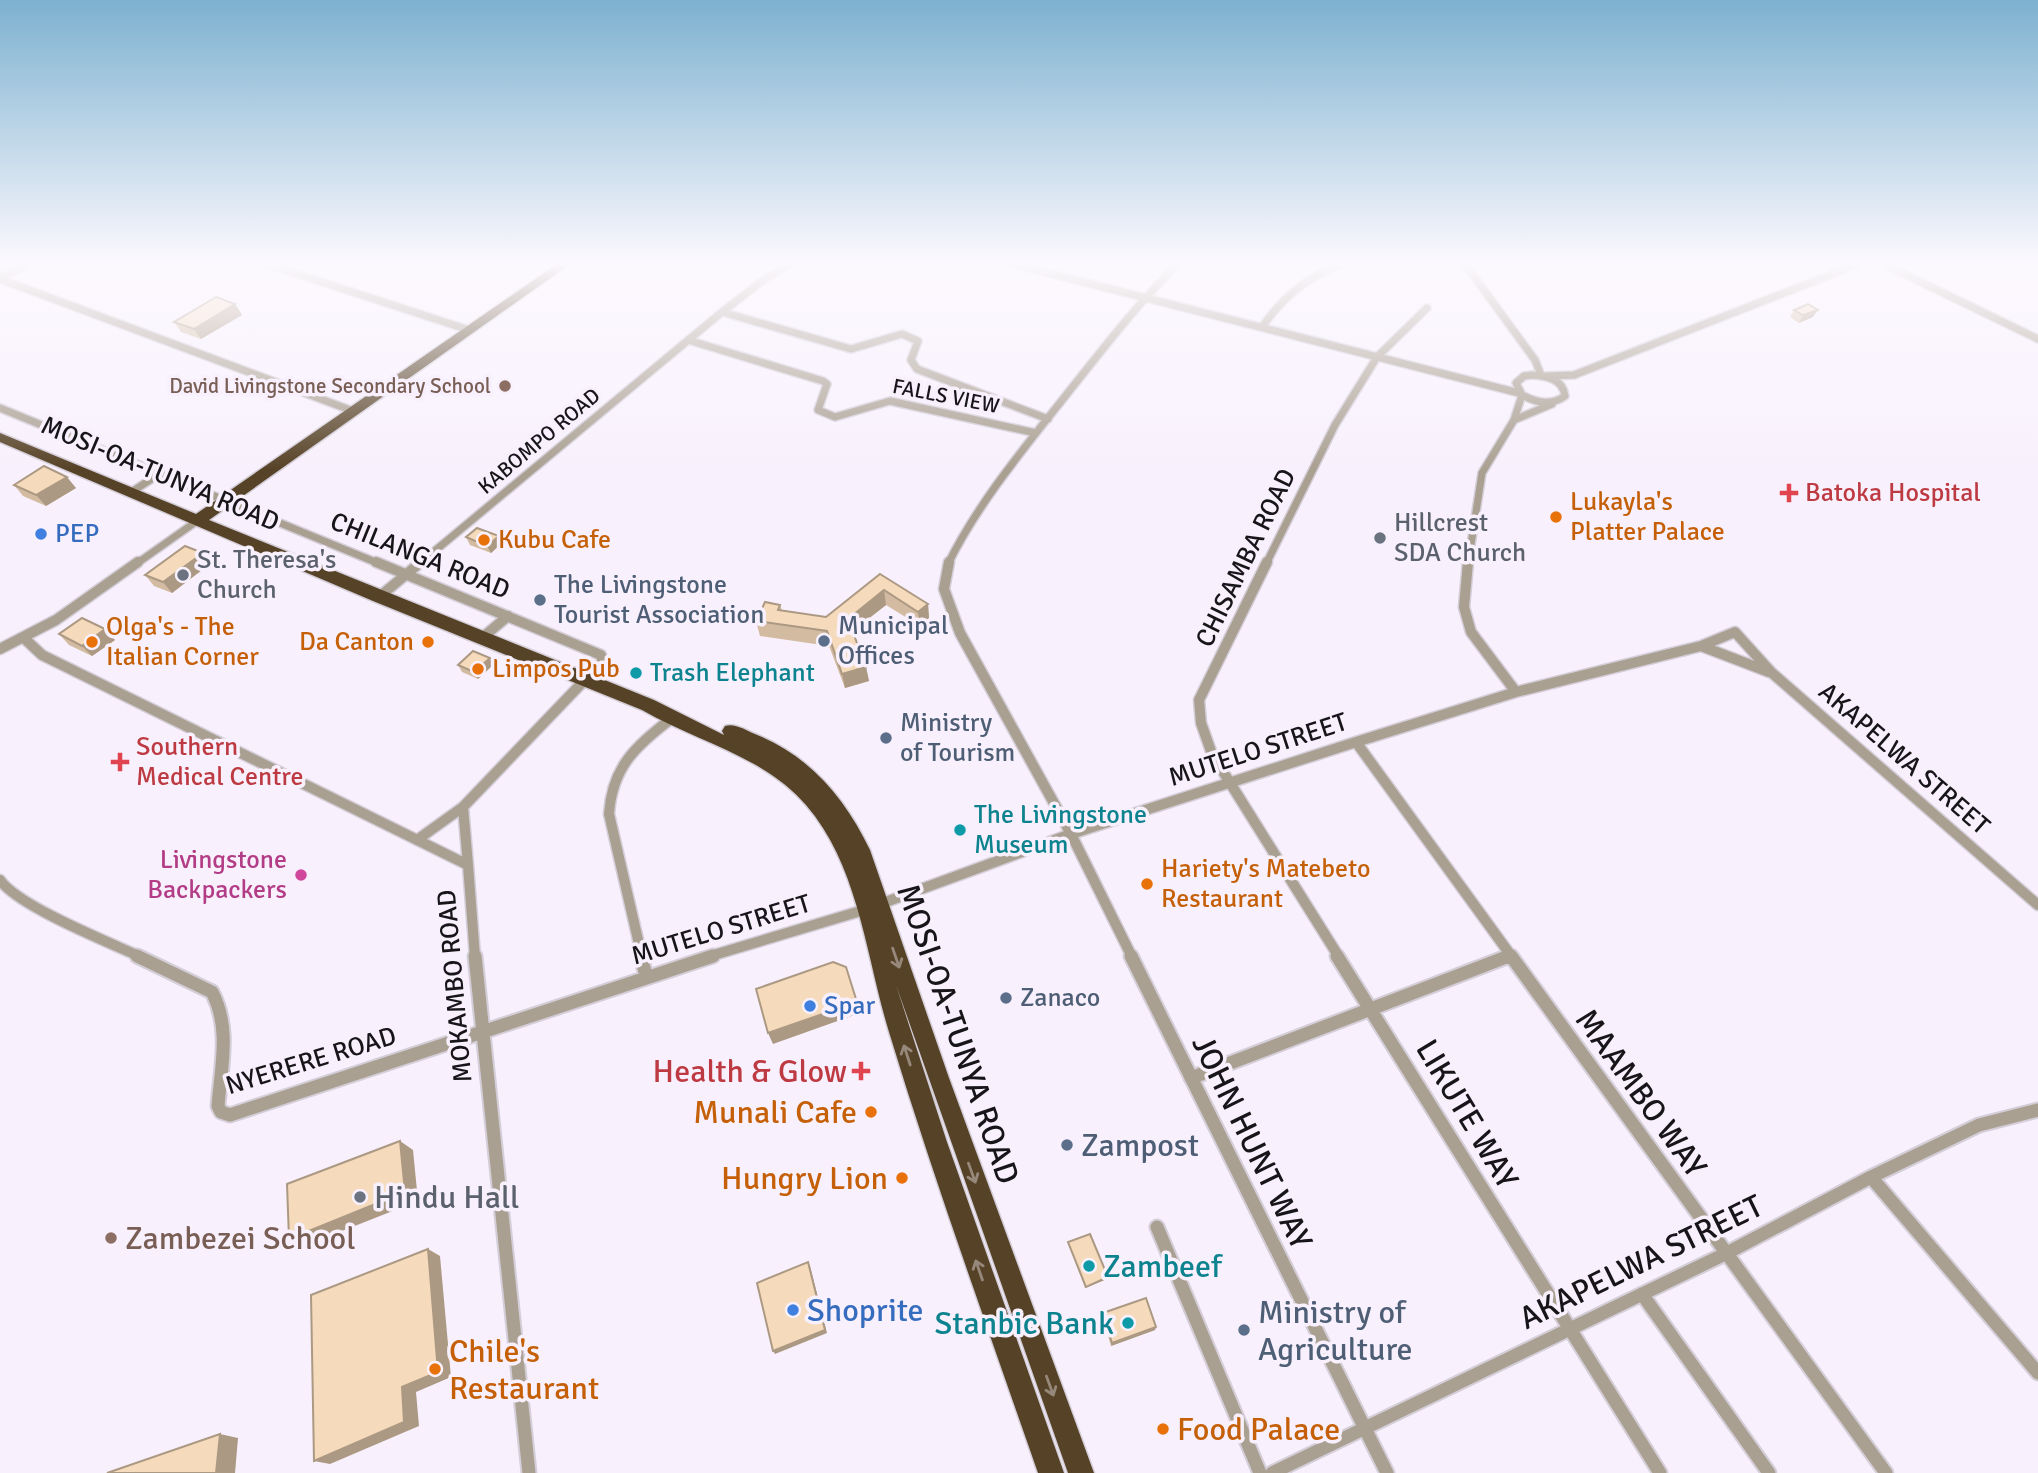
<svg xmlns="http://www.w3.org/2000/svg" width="2038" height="1473" font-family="Signika,sans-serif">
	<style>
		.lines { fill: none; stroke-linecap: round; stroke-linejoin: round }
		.street-far2-casing { stroke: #d4ced9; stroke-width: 10 }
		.street-far1-casing { stroke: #d4ced9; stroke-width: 13 }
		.street-casing { stroke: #d4ced9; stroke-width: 17 }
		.highway-casing { stroke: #d4ced9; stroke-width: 3 }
		.street-far2 { stroke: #aaa092; stroke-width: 7 }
		.street-far1 { stroke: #aaa092; stroke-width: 10 }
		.street { stroke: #aaa092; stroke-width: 13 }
		.highway { fill: #564226; fill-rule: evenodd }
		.wall { fill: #d3bba1 }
		.shaded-wall { fill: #ac9983 }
		.building { fill: #f5dabb; stroke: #ac9983; stroke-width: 2 }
		.oneway { stroke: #97887c }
		.education-dot { fill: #8d6e63; stroke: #f8f1fd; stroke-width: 2.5 }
		.health-dot { fill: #e0444e; stroke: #f8f1fd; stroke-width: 2.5 }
		.food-dot { fill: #e8710a; stroke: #f8f1fd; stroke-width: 2.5 }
		.shop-dot { fill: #3f7fe0; stroke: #f8f1fd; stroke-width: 2.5 }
		.worship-dot { fill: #6b7280; stroke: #f8f1fd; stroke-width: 2.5 }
		.service-dot { fill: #5c6f8a; stroke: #f8f1fd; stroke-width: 2.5 }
		.culture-dot { fill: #0f9aa8; stroke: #f8f1fd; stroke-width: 2.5 }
		.hotel-dot { fill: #d1479c; stroke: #f8f1fd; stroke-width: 2.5 }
		.labels { text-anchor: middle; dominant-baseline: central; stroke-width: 7; stroke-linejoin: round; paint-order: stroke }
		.far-education-label { font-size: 21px; fill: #785e54; stroke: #f8f1fd; text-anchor: end }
		.far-street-label { font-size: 21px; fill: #171519; stroke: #f8f1fd }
		.street-label { font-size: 26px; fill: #171519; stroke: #f8f1fd }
		.health-label { font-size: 26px; fill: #be3a42; stroke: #f8f1fd; text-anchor: start }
		.food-label { font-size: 26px; fill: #c56008; stroke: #f8f1fd; text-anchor: start }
		.worship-label { font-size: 26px; fill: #5b616d; stroke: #f8f1fd; text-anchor: start }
		.shop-label { font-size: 26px; fill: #366cbe; stroke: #f8f1fd; text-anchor: start }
		.service-label { font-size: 26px; fill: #4e5e75; stroke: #f8f1fd; text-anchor: start }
		.culture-label { font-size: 26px; fill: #0d838f; stroke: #f8f1fd; text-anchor: start }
		.hotel-label { font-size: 26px; fill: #b23c85; stroke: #f8f1fd; text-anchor: end }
		.near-street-label { font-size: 32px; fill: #171519; stroke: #f8f1fd }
		.near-health-label { font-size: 32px; fill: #be3a42; stroke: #f8f1fd; text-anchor: end }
		.near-food-label { font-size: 32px; fill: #c56008; stroke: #f8f1fd; text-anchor: end }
		.near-service-label { font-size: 32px; fill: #4e5e75; stroke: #f8f1fd; text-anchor: start }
		.near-worship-label { font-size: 32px; fill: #5b616d; stroke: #f8f1fd; text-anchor: start }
		.near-education-label { font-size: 32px; fill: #785e54; stroke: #f8f1fd; text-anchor: start }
		.near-culture-label { font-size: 32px; fill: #0d838f; stroke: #f8f1fd; text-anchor: start }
		.near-shop-label { font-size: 32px; fill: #366cbe; stroke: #f8f1fd; text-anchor: start }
	</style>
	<rect width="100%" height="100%" fill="#f8f1fd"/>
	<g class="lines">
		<defs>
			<path id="street-far2" d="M267 264 469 330
				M1013 264 1519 393
				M1465 264 1535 360 1541 375
				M1884 264 2038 339
				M0 278 28 264
				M0 279 353 411
				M722 312 851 349 902 334 918 341 911 360 917 369 1048 419
				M1262 327C1283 297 1307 277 1341 264
				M688 340 823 381 827 384 818 410 835 417 890 401 1036 433
				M1532 375C1547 376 1563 379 1565 396 1551 406 1537 403 1522 395L1516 383 1524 376Z
				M1546 376 1574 375 1858 264
				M0 408 380 564
				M1514 420 1552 404
				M130 493 159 474
				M136 564 197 521
				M419 564 722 312 766 278 790 264
				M948 564C978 503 1025 447 1067 394 1103 349 1137 304 1178 264
				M1266 564 1335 425 1377 357 1427 308
				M1468 564 1482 473 1514 420 1522 395"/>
			<path id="street-far1" d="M376 562 601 655 603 661 463 807 468 865
				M949 562 944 589 960 633 1071 834 1132 957
				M1267 562 1199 700 1201 723 1212 754 1339 957
				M1468 562 1464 607 1471 632 1516 692
				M379 597 421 562
				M482 638 508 616
				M25 639 42 655 468 865 475 957
				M1701 646 1769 672
				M0 649 56 620 138 562
				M1356 742 1512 957
				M417 840 463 807
				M0 880C18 906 108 942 141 957
				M642 957 609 814C612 768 635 746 671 719
				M707 957 864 910 1071 834 1356 742 1516 692 1701 646 1735 632 1772 673 2038 905
				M1505 957 1509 956"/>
			<path id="street" d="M137 956 212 992C231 1028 221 1067 218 1106L221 1112 230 1115 713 956
				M475 956 529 1473
				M641 956 646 976
				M1131 956 1387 1473
				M1337 956 1660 1473
				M1511 956 1886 1473
				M1191 1078 1509 956
				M1871 1177 2038 1373
				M1157 1227 1260 1473
				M1642 1294 1769 1473
				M1272 1473 1725 1254 1871 1177 1979 1125 2038 1110"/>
			<path id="highway" d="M557 264H570L209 520 654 700 724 735 722 731 725 726C735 723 745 730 755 734 810 756 845 798 870 850L949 1078 1094 1473H1068L896 985 947 1142 1064 1473H1038C987 1326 934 1180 889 1032 866 957 859 866 806 805 764 756 695 741 642 710L373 601 0 442V433L196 514Z"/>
		</defs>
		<use href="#street-far2" class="street-far2-casing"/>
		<use href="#street-far1" class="street-far1-casing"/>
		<use href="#street" class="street-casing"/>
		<use href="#highway" class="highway-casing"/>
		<use href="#street-far2" class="street-far2"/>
		<use href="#street-far1" class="street-far1"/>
		<use href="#street" class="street"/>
		<use href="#highway" class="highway"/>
	</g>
	<path class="wall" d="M235 304 242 315 201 339 181 332 174 322Z
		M1794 310 1813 317 1799 323 1790 317Z
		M14 485 76 488 46 506 23 496Z
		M466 537 502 543 491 553 470 545Z
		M211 563 172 593 154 586 145 575Z
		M880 574 928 604 929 618 920 626 886 605 853 631 866 667 869 681 845 688 829 646 760 636 756 621 780 605 782 610 826 617Z
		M105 629 115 640 92 656 69 645 59 634Z
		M458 665H493L478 679 462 672Z
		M1068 1242 1108 1277 1107 1279 1085 1288 1068 1243Z
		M1103 1313 1156 1327 1155 1330 1111 1346 1102 1316Z"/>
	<path class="shaded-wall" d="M235 304 242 315 201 339 194 329Z
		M1818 310 1813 317 1799 323 1803 315Z
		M67 477 76 488 46 506 36 495Z
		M499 536 502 543 491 553 487 546Z
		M203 553 211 563 172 593 163 582Z
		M884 590 886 605 850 633 848 619Z
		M928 604 929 618 920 626 918 612Z
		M105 629 115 640 92 656 82 646Z
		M490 658 493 665 478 679 474 672Z
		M866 667 869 681 845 688 842 674Z
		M857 1002 860 1013 773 1044 768 1033Z
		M400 1141 413 1150 418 1201 304 1246 289 1239Z
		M428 1249 440 1256 451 1377 416 1392 419 1426 330 1464 314 1461 402 1387Z
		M808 1262 810 1266 827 1333 775 1354 773 1351Z
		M1108 1277 1107 1279 1085 1288 1086 1287Z
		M1156 1327 1155 1330 1111 1346 1112 1343Z
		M220 1434 238 1438 235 1473H216Z"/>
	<path class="building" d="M216 297 235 304 194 329 174 322Z
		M1808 304 1818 310 1803 315 1794 310Z
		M44 466 67 477 36 495 14 485Z
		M477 528 499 536 487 546 466 537Z
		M185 546 203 553 163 582 145 575Z
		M880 574 928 604 918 612 884 590 848 619 866 667 842 674 827 631 756 621 765 602 780 605 778 610 826 617Z
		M82 618 105 629 82 646 59 634Z
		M473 651 490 658 474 672 458 665Z
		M833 962 846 967 857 1002 768 1033 756 989Z
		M400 1141 405 1192 289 1239 287 1184Z
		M1090 1234 1108 1277 1086 1287 1068 1242Z
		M428 1249 438 1372 402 1387 404 1422 314 1461 311 1295Z
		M808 1262 825 1330 773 1351 757 1283Z
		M1146 1298 1156 1327 1112 1343 1103 1313Z
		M220 1434 216 1473H107Z"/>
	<defs><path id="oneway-shaft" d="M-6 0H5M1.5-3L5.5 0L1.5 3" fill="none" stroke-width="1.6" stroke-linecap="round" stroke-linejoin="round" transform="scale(1.75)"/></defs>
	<g class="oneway">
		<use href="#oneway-shaft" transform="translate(896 958) rotate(71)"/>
		<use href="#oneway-shaft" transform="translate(907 1055) rotate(-108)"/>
		<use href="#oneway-shaft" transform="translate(972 1173) rotate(70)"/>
		<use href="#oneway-shaft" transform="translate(979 1270) rotate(-109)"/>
		<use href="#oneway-shaft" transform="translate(1050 1386) rotate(70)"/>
	</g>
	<linearGradient id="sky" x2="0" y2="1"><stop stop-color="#7db1d0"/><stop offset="0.56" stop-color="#fcf9fe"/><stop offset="1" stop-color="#fcf9fe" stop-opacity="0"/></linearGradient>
	<rect width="2038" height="470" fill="url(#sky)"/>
	<g class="education-dot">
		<circle cx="505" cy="386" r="7"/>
		<circle cx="111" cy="1238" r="7"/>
	</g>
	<g class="health-dot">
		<path d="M1785.5 482.5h7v7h7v7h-7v7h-7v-7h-7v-7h7z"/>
		<path d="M116.5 751.5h7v7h7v7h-7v7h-7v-7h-7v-7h7z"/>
		<path d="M857.5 1060.5h7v7h7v7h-7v7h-7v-7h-7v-7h7z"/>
	</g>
	<g class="food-dot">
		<circle cx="1556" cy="517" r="7"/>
		<circle cx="484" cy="540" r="7"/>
		<circle cx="92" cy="642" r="7"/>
		<circle cx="428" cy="642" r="7"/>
		<circle cx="478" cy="669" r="7"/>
		<circle cx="1147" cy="884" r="7"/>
		<circle cx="871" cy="1112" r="7"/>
		<circle cx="902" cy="1178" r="7"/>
		<circle cx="435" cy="1369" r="7"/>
		<circle cx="1163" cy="1429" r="7"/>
	</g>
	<g class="shop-dot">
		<circle cx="41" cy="534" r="7"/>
		<circle cx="810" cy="1006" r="7"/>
		<circle cx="793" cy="1310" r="7"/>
	</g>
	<g class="worship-dot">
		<circle cx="1380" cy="538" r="7"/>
		<circle cx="183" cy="575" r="7"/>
		<circle cx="360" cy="1197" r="7"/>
	</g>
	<g class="service-dot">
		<circle cx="540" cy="600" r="7"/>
		<circle cx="824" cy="641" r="7"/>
		<circle cx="886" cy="738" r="7"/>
		<circle cx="1006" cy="998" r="7"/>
		<circle cx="1067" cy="1145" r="7"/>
		<circle cx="1244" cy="1330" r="7"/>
	</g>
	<g class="culture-dot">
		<circle cx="636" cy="673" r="7"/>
		<circle cx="960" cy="830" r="7"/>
		<circle cx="1089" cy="1266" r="7"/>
		<circle cx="1128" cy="1323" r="7"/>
	</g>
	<circle class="hotel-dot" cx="301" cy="875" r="7"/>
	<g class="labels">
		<g class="far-education-label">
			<text x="491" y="386">David Livingstone Secondary School</text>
		</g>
		<g class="far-street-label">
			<text transform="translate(946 396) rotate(11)">FALLS VIEW</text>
			<text transform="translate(539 441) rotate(-40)">KABOMPO ROAD</text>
		</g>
		<g class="street-label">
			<text transform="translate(160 474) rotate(23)">MOSI-OA-TUNYA ROAD</text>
			<text transform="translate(420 556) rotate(22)">CHILANGA ROAD</text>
			<text transform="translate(1246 558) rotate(-64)">CHISAMBA ROAD</text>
			<text transform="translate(1258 750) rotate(-18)">MUTELO STREET</text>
			<text transform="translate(1904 759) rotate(41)">AKAPELWA STREET</text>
			<text transform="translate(721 930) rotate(-17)">MUTELO STREET</text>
			<text transform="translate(455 986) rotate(-95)">MOKAMBO ROAD</text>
			<text transform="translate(311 1061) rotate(-17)">NYERERE ROAD</text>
		</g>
		<g class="health-label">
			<text x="1805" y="493">Batoka Hospital</text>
			<text x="136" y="747">Southern<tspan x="136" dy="30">Medical Centre</tspan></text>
		</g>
		<g class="food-label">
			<text x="1570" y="502">Lukayla's<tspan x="1570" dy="30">Platter Palace</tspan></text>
			<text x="498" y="540">Kubu Cafe</text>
			<text x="106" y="627">Olga's - The<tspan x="106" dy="30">Italian Corner</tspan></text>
			<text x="414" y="642" text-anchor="end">Da Canton</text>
			<text x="492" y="669">Limpos Pub</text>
			<text x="1161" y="869">Hariety's Matebeto<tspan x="1161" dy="30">Restaurant</tspan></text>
		</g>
		<g class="worship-label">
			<text x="1394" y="523">Hillcrest<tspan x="1394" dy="30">SDA Church</tspan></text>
			<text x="197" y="560">St. Theresa's<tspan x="197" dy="30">Church</tspan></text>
		</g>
		<g class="shop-label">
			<text x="55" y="534">PEP</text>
			<text x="824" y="1006">Spar</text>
		</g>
		<g class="service-label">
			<text x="554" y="585">The Livingstone<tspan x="554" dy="30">Tourist Association</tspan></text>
			<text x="838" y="626">Municipal<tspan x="838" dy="30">Offices</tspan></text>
			<text x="900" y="723">Ministry<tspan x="900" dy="30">of Tourism</tspan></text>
			<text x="1020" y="998">Zanaco</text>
		</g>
		<g class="culture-label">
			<text x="650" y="673">Trash Elephant</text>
			<text x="974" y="815">The Livingstone<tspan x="974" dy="30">Museum</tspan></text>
		</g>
		<g class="hotel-label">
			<text x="287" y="860">Livingstone<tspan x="287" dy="30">Backpackers</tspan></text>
		</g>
		<g class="near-street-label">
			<text transform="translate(958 1034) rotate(71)">MOSI-OA-TUNYA ROAD</text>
			<text transform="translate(1641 1093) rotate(54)">MAAMBO WAY</text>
			<text transform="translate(1467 1114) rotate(59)">LIKUTE WAY</text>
			<text transform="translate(1252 1142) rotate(64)">JOHN HUNT WAY</text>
			<text transform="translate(1641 1262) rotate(-26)">AKAPELWA STREET</text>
		</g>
		<g class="near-health-label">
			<text x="847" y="1071">Health &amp; Glow</text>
		</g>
		<g class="near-food-label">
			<text x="857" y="1112">Munali Cafe</text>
			<text x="888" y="1178">Hungry Lion</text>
			<text x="449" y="1351" text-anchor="start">Chile's<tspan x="449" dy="37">Restaurant</tspan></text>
			<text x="1177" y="1429" text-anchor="start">Food Palace</text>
		</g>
		<g class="near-service-label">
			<text x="1081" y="1145">Zampost</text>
			<text x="1258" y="1312">Ministry of<tspan x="1258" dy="37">Agriculture</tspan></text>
		</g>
		<g class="near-worship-label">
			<text x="374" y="1197">Hindu Hall</text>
		</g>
		<g class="near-education-label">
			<text x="125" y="1238">Zambezei School</text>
		</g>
		<g class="near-culture-label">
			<text x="1103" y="1266">Zambeef</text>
			<text x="1114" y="1323" text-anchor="end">Stanbic Bank</text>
		</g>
		<g class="near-shop-label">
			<text x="807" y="1310">Shoprite</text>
		</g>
	</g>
</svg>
